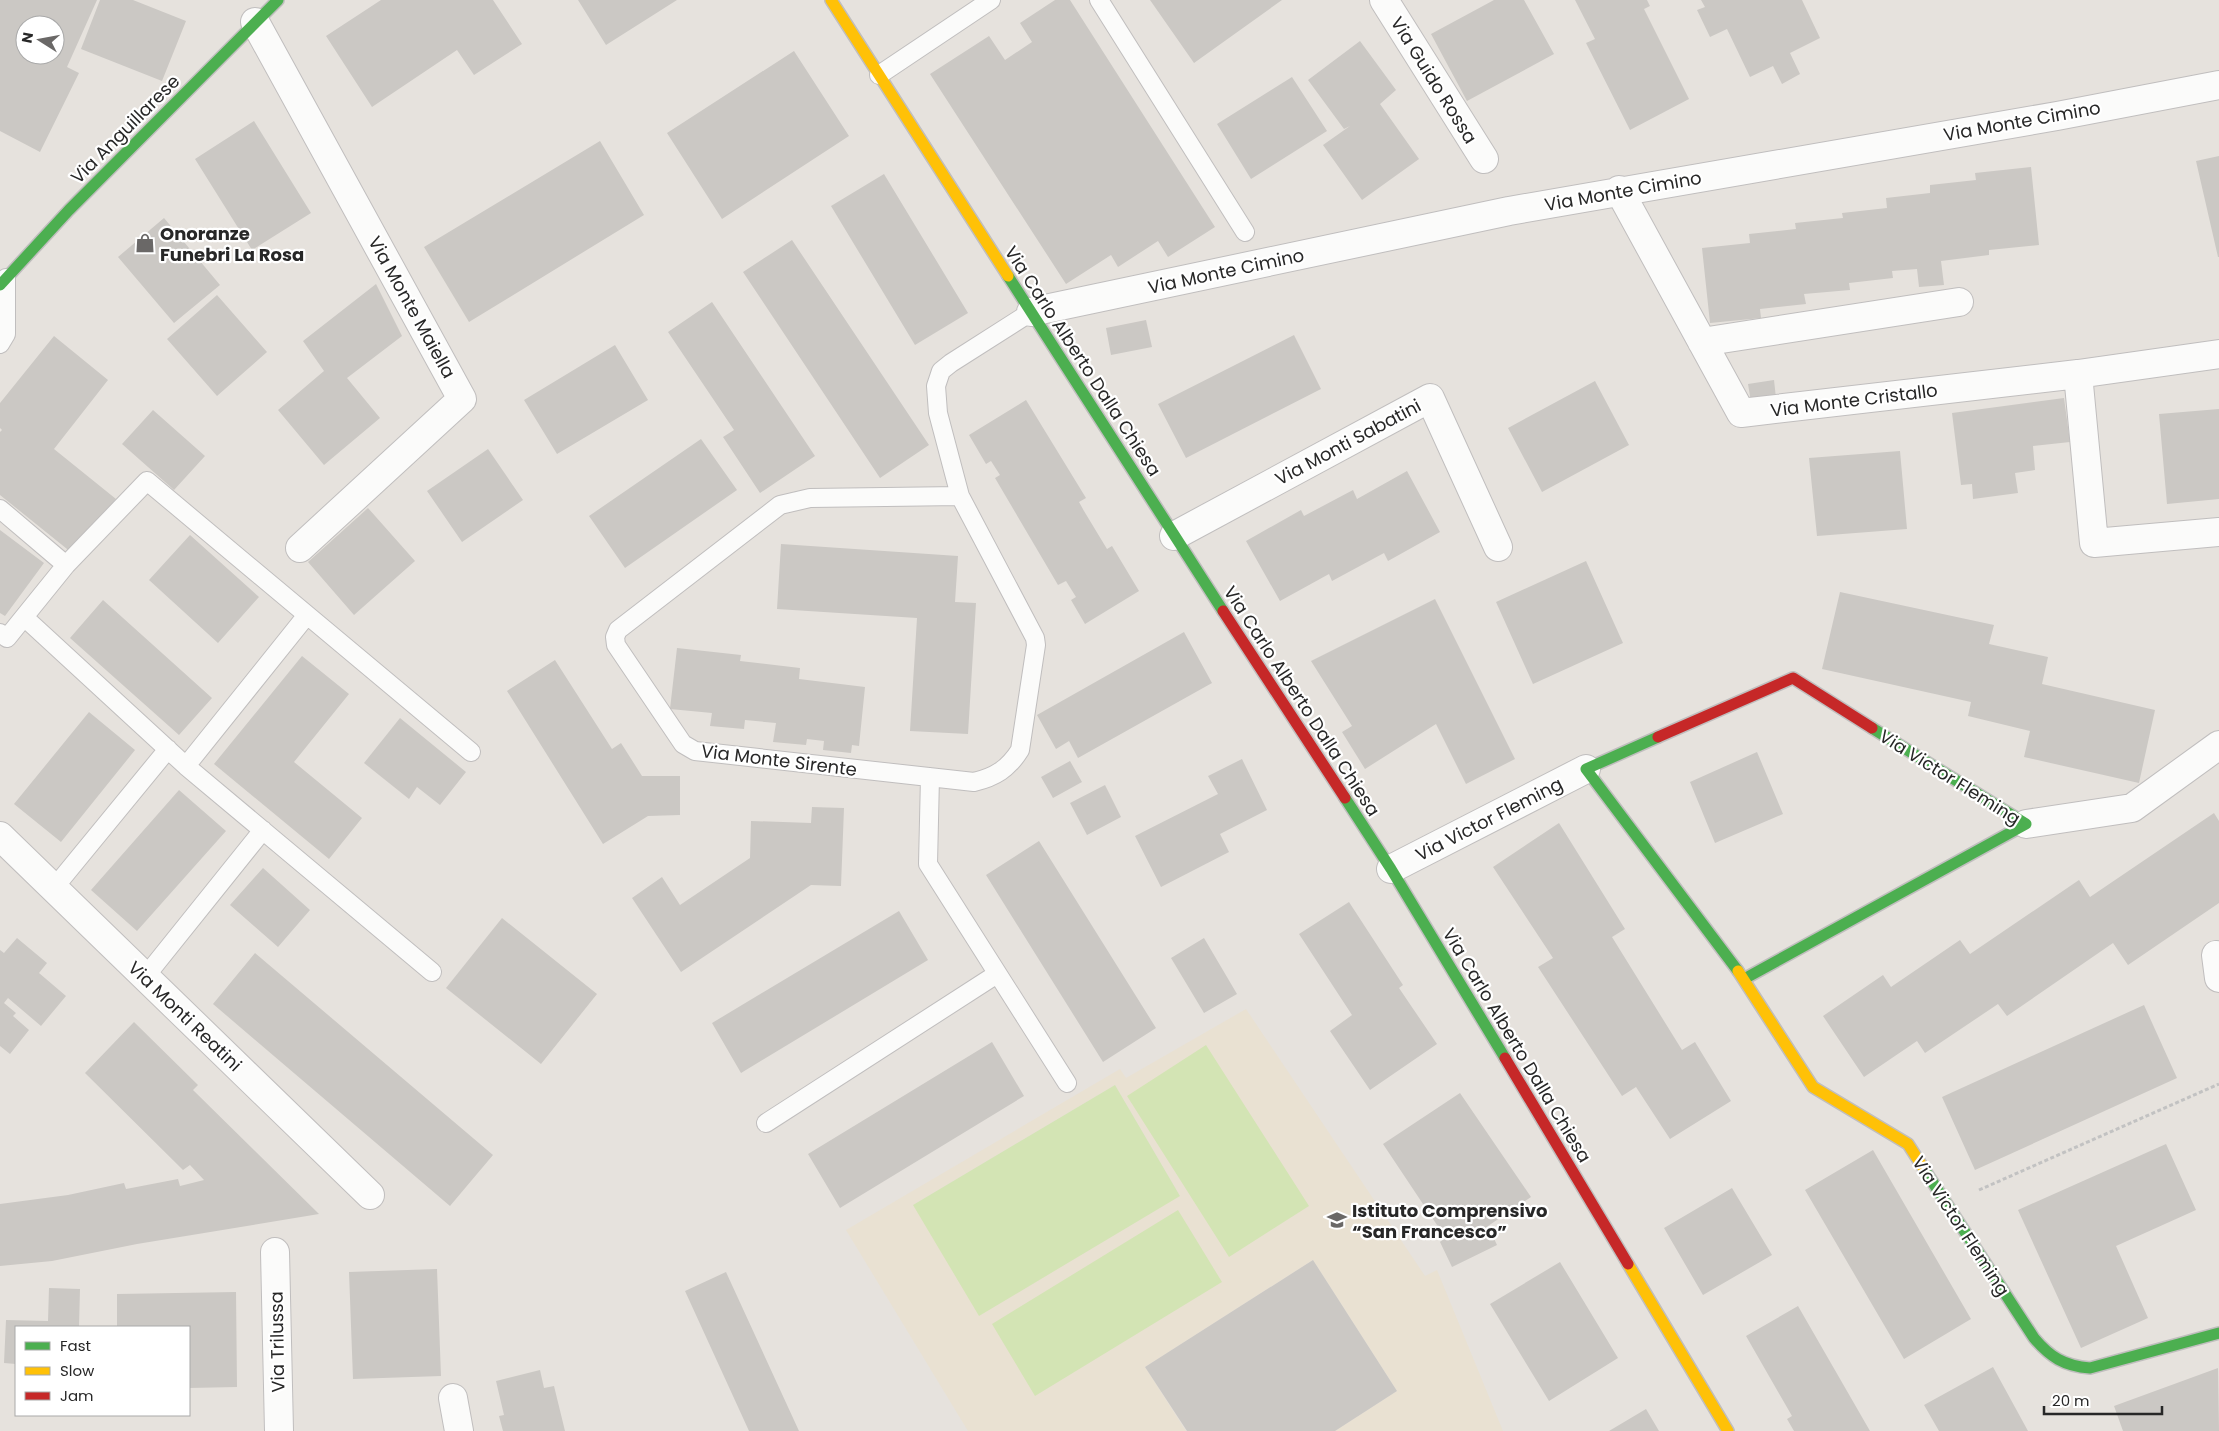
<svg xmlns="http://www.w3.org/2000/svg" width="2219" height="1431" font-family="Poppins,sans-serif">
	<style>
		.education { fill: #e9e1d2; fill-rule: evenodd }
		.pitch { fill: #d3e4b4 }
		.building { fill: #cbc8c4; fill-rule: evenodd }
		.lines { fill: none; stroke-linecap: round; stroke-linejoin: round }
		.lane-casing { stroke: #c0bebe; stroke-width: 20 }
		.street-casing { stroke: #c0bebe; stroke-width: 30 }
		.fast-casing { stroke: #c0bebe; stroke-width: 14 }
		.slow-casing { stroke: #c0bebe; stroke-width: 14 }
		.jam-casing { stroke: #c0bebe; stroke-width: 14 }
		.path { stroke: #c2c2c2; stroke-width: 3; stroke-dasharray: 4 2.5; stroke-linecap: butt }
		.lane { stroke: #fbfbfa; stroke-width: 18 }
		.street { stroke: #fbfbfa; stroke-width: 28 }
		.fast { stroke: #4caf50; stroke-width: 11 }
		.slow { stroke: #ffc107; stroke-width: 11 }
		.jam { stroke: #c62828; stroke-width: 11 }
		.labels { text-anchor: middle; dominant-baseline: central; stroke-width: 4.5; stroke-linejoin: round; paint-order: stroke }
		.street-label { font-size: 18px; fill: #272727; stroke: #fff }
		.poi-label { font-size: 18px; font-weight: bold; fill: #272727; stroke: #fff; text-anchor: start }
	</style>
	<rect width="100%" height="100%" fill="#e6e2dd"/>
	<path class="education" d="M1246 1009 1425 1276 1437 1270 1503 1431H1335L1397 1391 1313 1260 1145 1367 1186 1431H968L846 1230 1120 1069 1126 1078ZM1115 1085 1180 1196 913 1205Z"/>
	<path class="pitch" d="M1206 1045 1309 1206 1229 1257 1127 1096Z
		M1115 1085 1180 1196 979 1316 913 1205Z
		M1178 1210 1222 1282 1035 1396 992 1324Z"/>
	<path class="building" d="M0 0H97L67 67 79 73 40 152 0 131ZM25 25H55V55H25Z
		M100 0H133L186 21 162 81 81 49Z
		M381 0H493L522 44 474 75 457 50 372 107 326 36Z
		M578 0H677L606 45Z
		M1055 0H1070L1215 227 1168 257 1158 241 1118 267 1111 255 1066 284 930 74 989 36 1005 60 1032 42 1020 23Z
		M1150 0H1282L1194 63Z
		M1494 0H1524L1554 54 1467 101 1431 34Z
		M1575 0H1647L1650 6 1644 9 1689 99 1630 130 1586 43 1595 39Z
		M1701 0H1802L1820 38 1790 53 1800 74 1782 84 1773 66 1750 77 1727 29 1710 37 1697 10 1705 7Z
		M1360 41 1396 90 1380 104 1419 159 1362 200 1323 145 1350 126 1344 129 1308 80Z
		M794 51 849 136 722 219 667 133Z
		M1292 77 1327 131 1251 179 1217 124Z
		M254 121 311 213 252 250 195 159Z
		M600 141 644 215 469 322 424 247Z
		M2219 156V257H2218L2196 161Z
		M2031 167 2039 245 1989 250V255L1941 261 1944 285 1919 287 1917 269 1892 271 1893 278 1849 283 1850 290 1804 294 1806 304 1760 309 1761 318 1710 323 1702 248 1750 243 1749 234 1796 229 1795 223 1843 218 1842 213 1887 208 1886 198 1930 193V185L1976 180 1975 173Z
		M884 174 968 313 915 345 831 206Z
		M164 218 220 285 174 323 118 257Z
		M792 240 929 445 880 478 743 272Z
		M376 284 402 336 347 378 380 418 324 465 278 410 324 371 303 341Z
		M217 295 267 352 217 396 167 339Z
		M712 302 815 456 760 493 723 437 734 430 668 332Z
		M1146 320 1152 347 1111 355 1106 328Z
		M1294 335 1321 389 1186 458 1158 404Z
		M54 336 108 380 54 449 116 499 72 553 0 495V432L2 430 0 428V403Z
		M615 345 648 400 557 454 524 400Z
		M1774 380 1776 398 1751 402 1748 384Z
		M1595 381 1629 445 1542 492 1508 428Z
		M2064 398 2070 442 2033 446 2035 470 2015 473 2018 493 1973 499 1972 484 1961 485 1952 413Z
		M1026 400 1086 498 1079 502 1084 511 1107 549 1112 546 1139 591 1085 624 1071 600 1076 597 1066 581 1058 585 995 478 1000 475 991 461 986 464 969 435Z
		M2219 409V499L2167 504 2159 414Z
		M153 410 205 456 174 490 122 444Z
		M701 439 737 490 625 568 589 516Z
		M488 449 523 500 462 542 427 491Z
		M1900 451 1907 529 1817 536 1809 458Z
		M1407 471 1440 532 1388 561 1384 553 1332 581 1329 574 1280 601 1246 541 1301 510 1304 516 1353 490 1357 499Z
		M368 508 415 561 354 615 308 562Z
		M0 530 44 563 5 616 0 613Z
		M190 535 259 597 218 643 149 580Z
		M781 544 958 556 955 602 976 603 968 734 910 731 917 618 777 609Z
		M1586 561 1623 643 1533 684 1496 602Z
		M1840 592 1994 625 1989 644 2048 657 2042 684 2155 710 2139 783 2024 757 2030 731 1968 716 1971 702 1822 669Z
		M1435 599 1515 759 1466 784 1436 724 1365 769 1342 732 1352 726 1311 661Z
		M103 600 212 698 179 735 70 638Z
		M1184 632 1212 683 1078 758 1069 741 1056 749 1037 715Z
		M677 648 741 655 740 661 800 668 799 679 865 687 859 746 852 745 851 753 823 750 824 741 807 739 806 745 773 742 776 723 745 720 744 729 710 726 712 713 670 709Z
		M302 656 349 694 294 762 362 818 329 859 214 764Z
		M555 660 612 749 621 743 642 776H680V815L648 816 603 844 507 691Z
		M89 712 135 750 61 842 14 804Z
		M400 718 466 772 440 805 417 787 409 799 364 763Z
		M1757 752 1783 814 1715 843 1690 782Z
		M1242 759 1267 810 1220 834 1229 852 1161 887 1135 836 1218 794 1208 776Z
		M1070 761 1082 782 1053 798 1041 777Z
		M1105 785 1121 817 1087 835 1070 803Z
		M179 790 226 831 137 931 91 890Z
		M812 807 844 808 841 886 811 885 681 972 632 898 662 877 680 905 750 858 751 821 811 823Z
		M2214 813 2219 821V903L2128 965 2113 943 2007 1016 1998 1004 1925 1053 1917 1041 1864 1077 1823 1016 1883 975 1891 987 1960 940 1970 954 2079 880 2090 897Z
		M1559 823 1625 929 1612 937 1682 1050 1695 1042 1731 1101 1670 1139 1636 1087 1622 1096 1538 967 1553 958 1493 867Z
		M1039 841 1156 1028 1103 1062 986 875Z
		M263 868 310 910 278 947 230 905Z
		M1349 902 1403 985 1399 988 1437 1044 1370 1090 1330 1031 1352 1015 1299 934Z
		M899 911 928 960 741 1073 712 1023Z
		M502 918 597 994 541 1064 446 988Z
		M17 938 47 963 39 973 66 996 41 1026 8 998 4 1003 16 1013 13 1016 29 1030 10 1054 0 1046V950L4 953Z
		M1204 938 1237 994 1204 1013 1171 958Z
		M255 953 493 1155 450 1206 213 1004Z
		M2144 1005 2177 1078 1975 1170 1942 1097Z
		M134 1022 198 1085 193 1090 319 1214 137 1244 52 1261 0 1266V1204L68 1195 124 1183 126 1189 178 1179 180 1186 204 1180 190 1165 183 1170 85 1073Z
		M992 1042 1024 1096 840 1208 808 1154Z
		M1460 1093 1531 1197 1488 1226 1497 1245 1452 1267 1440 1242 1445 1237 1383 1144Z
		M2166 1144 2196 1210 2116 1246 2148 1318 2081 1348 2018 1210Z
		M1873 1150 1971 1319 1904 1359 1805 1190Z
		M1732 1188 1772 1255 1703 1295 1664 1228Z
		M1313 1260 1397 1391 1335 1431H1187L1145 1367Z
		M1560 1262 1618 1358 1549 1401 1490 1304Z
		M437 1269 441 1376 353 1379 349 1272Z
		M726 1272 799 1431H749L685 1291Z
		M49 1288 80 1289 79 1327H16V1364L4 1363 6 1320 48 1321Z
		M236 1292 237 1387 189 1388V1327H117V1294Z
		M1798 1306 1870 1431H1794L1787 1419 1792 1416 1746 1336Z
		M1993 1367 2028 1431H1939L1924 1405Z
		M2218 1368 2219 1431H2123L2114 1406Z
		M540 1370 544 1388 554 1386 565 1431H503L499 1416 504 1415 496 1381Z
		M1646 1409 1659 1431H1609Z"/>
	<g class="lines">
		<defs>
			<path id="lane" d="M1099 0 1245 232
				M879 75 991 0
				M0 344 6 334V278
				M960 496 810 498 780 505 618 630 615 637 616 645 683 744 695 751 974 782C995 777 1008 769 1020 750L1036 645 1035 638 960 496 938 413 936 386 941 371 951 363 1031 312
				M0 509 66 565
				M24 617 186 766 432 972
				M0 633 7 638 66 565 147 481 471 752
				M186 766 307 615
				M930 777 928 864 1067 1083
				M54 888 168 749
				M145 977 263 830
				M766 1123 997 974"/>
			<path id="street" d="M1384 0 1484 159
				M255 22 462 399 300 548
				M1619 190 1741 413 2078 374 2219 354
				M1031 312 1509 211 2057 116 2219 85
				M1702 342 1959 302
				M2078 374 2094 543 2219 532
				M1174 536 1430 398 1498 547
				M2026 824 2132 808 2219 745
				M0 836 370 1195
				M1391 869 1586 769
				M2216 955 2219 978
				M275 1252 279 1431
				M453 1398 459 1431"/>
			<path id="fast" d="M1008 276 1223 611
				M0 285 69 210 278 0
				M1658 737 1586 769 1738 971
				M1345 798 1391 869 1505 1058
				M1744 979 2026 824 1872 728
				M1924 1169 2034 1338C2050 1357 2064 1366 2090 1368L2219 1333"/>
			<path id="slow" d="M831 0 1008 276
				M1738 971 1813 1087 1908 1144 1924 1169
				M1628 1264 1728 1431"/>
			<path id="jam" d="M1223 611 1345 798
				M1658 737 1793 678 1872 728
				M1505 1058 1628 1264"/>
		</defs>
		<use href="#lane" class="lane-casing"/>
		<use href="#street" class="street-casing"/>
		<use href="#fast" class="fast-casing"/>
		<use href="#slow" class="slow-casing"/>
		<use href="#jam" class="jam-casing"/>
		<path class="path" d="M1979 1190 2219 1084"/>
		<use href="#lane" class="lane"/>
		<use href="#street" class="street"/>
		<use href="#fast" class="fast"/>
		<use href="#slow" class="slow"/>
		<use href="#jam" class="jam"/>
	</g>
	<defs>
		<symbol id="shop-bare" viewBox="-9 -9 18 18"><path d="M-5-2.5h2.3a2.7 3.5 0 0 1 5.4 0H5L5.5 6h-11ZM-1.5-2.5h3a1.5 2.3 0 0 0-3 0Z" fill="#6a6867" stroke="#fff" stroke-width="2.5" paint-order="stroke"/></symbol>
		<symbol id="school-bare" viewBox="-9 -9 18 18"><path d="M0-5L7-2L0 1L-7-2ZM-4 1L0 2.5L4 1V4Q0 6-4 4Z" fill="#6a6867" stroke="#fff" stroke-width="2.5" paint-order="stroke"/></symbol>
	</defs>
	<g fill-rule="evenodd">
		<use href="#shop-bare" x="131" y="229" width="28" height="28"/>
		<use href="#school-bare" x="1323" y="1206" width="28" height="28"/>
	</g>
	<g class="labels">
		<g class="street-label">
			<text transform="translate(1434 80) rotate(58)">Via Guido Rossa</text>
			<text transform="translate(2022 121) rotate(-10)">Via Monte Cimino</text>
			<text transform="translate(125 129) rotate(-45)">Via Anguillarese</text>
			<text transform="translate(1623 191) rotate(-10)">Via Monte Cimino</text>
			<text transform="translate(1226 271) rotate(-12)">Via Monte Cimino</text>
			<text transform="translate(412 307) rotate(61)">Via Monte Maiella</text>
			<text transform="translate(1083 361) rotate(57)">Via Carlo Alberto Dalla Chiesa</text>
			<text transform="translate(1854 400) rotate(-7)">Via Monte Cristallo</text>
			<text transform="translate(1348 442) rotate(-28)">Via Monti Sabatini</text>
			<text transform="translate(1302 701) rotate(57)">Via Carlo Alberto Dalla Chiesa</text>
			<text transform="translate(779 760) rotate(7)">Via Monte Sirente</text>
			<text transform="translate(1950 777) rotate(32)">Via Victor Fleming</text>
			<text transform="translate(1489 819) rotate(-27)">Via Victor Fleming</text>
			<text transform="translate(185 1016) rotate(44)">Via Monti Reatini</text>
			<text transform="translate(1517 1045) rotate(59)">Via Carlo Alberto Dalla Chiesa</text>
			<text transform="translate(1961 1226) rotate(57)">Via Victor Fleming</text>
			<text transform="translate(277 1342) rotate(-91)">Via Trilussa</text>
		</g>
		<g class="poi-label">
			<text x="160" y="233">Onoranze<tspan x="160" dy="21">Funebri La Rosa</tspan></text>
			<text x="1352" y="1210">Istituto Comprensivo<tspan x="1352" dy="21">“San Francesco”</tspan></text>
		</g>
	</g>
	<rect x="15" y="1326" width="175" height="90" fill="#ffffff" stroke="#a9a9a9"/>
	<rect x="25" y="1342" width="25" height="8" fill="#4caf50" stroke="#a9a9a9"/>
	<text x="60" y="1351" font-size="15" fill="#272727">Fast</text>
	<rect x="25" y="1367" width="25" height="8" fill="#ffc107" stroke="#a9a9a9"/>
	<text x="60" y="1376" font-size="15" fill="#272727">Slow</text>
	<rect x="25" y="1392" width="25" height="8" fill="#c62828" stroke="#a9a9a9"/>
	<text x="60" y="1401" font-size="15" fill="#272727">Jam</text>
	<g transform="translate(40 40) rotate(281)"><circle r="24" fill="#ffffff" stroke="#a9a9a9"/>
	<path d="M0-4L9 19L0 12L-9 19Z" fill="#6a6867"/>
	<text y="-8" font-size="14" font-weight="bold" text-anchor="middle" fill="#272727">N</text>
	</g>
	<path d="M2044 1406v8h118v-8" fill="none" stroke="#272727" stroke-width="2.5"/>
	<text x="2052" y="1406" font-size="15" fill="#272727" stroke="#ffffff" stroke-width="4" paint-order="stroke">20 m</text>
</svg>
